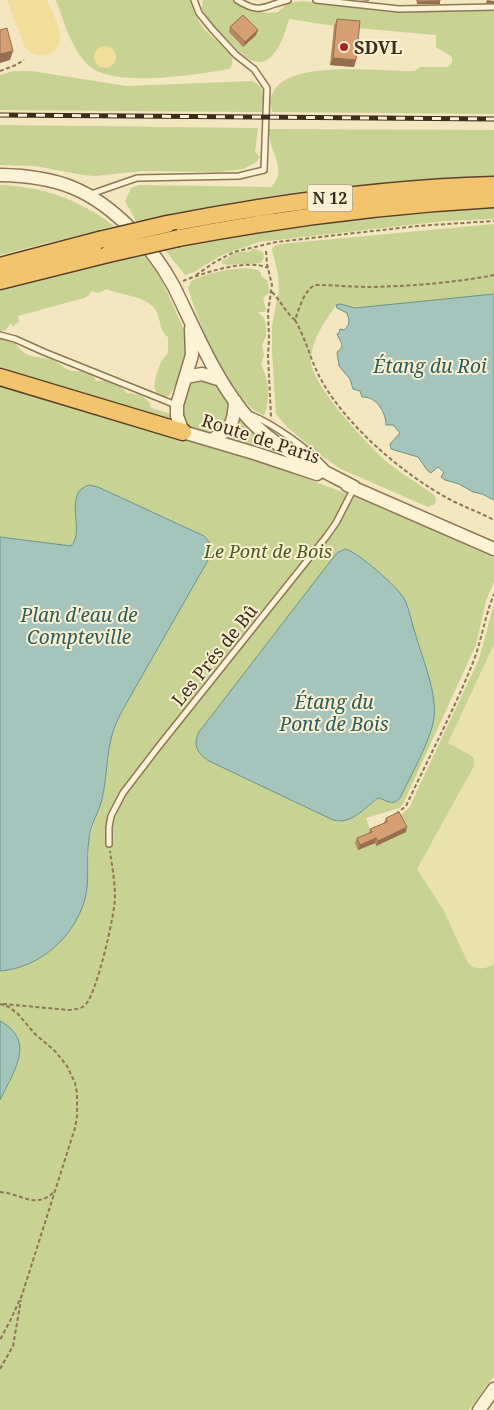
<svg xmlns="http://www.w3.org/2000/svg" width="494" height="1410" font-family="'Noto Serif',serif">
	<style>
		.farmland { fill: #e9e2ad }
		.green { fill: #c8d293; fill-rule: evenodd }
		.sand { fill: #f1de9b }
		.water { fill: #a4c4bc; stroke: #69948b }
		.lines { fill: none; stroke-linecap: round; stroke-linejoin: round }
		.service-casing { stroke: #8e7656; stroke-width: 8 }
		.tertiary-casing { stroke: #8e7656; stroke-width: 15 }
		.trunk-casing { stroke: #5b432b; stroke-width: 19 }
		.path { stroke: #8e7656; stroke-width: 2; stroke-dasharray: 4 2.5; stroke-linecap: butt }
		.service { stroke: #fcf2d5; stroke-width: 5 }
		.tertiary { stroke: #fcf2d5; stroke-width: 12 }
		.trunk { stroke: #f2c46e; stroke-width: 16 }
		.rail-casing { stroke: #3c2d1c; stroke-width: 5 }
		.rail { stroke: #f9efd1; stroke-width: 3; stroke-dasharray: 9; stroke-linecap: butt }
		.trunk-bridge-casing { stroke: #5b432b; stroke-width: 19; stroke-linecap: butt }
		.trunk-bridge { stroke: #f2c46e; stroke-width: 16 }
		.wall { fill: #b78962 }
		.shaded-wall { fill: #956f50 }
		.building { fill: #d59f72; stroke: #956f50 }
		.poi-dot { fill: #a4241f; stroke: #f9efd1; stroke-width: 2 }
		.labels { text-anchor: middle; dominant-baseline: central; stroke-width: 4; stroke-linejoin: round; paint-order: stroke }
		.shield { fill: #f9efd1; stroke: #756752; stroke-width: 1 }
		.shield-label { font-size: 16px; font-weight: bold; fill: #3c2d1c }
		.poi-label { font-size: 18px; font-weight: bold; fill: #3c2d1c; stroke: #f9efd1; text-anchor: start }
		.street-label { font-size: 18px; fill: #3c2d1c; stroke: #f9efd1 }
		.park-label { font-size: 18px; font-style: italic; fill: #4a5b20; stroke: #f9efd1 }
		.water-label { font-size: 19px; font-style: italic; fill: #2a5d5c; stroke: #f9efd1 }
	</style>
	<rect width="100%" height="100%" fill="#f3e6c1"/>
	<path class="farmland" d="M494 644V964L487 967 477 969 468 963 444 911 417 869 474 766V759L472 756 448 743Z"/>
	<path class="green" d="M56 0H190C193 13 200 25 209 34 216 41 228 48 232 57 233 61 232 65 230 69 198 74 113 89 88 65 71 48 64 22 56 0Z
		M203 0H232L253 11 268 13 278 12 288 3 303 1 389 12 494 9V114L272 112C257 53 384 73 415 71L420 67H448L452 63V57L436 47V35L335 26 289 19C285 34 274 71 251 60 244 57 238 50 233 45 221 34 210 23 202 9Z
		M13 71H31L127 86 251 81C267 85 263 99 262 112L0 110V75Z
		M0 125 258 128 255 152 260 157 255 163 243 169 218 172 143 171 95 176 83 175 35 166 0 165Z
		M268 129 494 130V176C437 179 380 182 324 189 261 196 198 209 136 221L125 201 131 188 139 185 271 187C285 173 276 160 271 145 270 140 269 134 268 129Z
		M0 185C45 187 78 199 114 226L0 255Z
		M494 208V219L445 221 259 242 220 256 194 272 185 275 166 251C274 228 384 216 494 208Z
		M494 224V294L355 308 337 304C326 320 310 341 311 362 313 387 368 445 387 462 402 474 419 484 434 495L436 498 435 504 428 507 341 469 323 457 287 427 276 414 272 351V326L279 289 278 274 272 250 273 247 280 244Z
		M253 249H256L263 252 264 257 261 263 227 265 222 263V260L227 259C232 252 241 251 249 252Z
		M144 256 147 258 162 281 186 334V357L180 378 169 396 164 397 157 394 154 387 156 376 161 362 168 353V337C158 330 162 319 155 309 144 295 122 296 107 289L98 293 92 291 89 295 84 298 18 316 19 322 15 324V327L10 324 6 330 0 331V291L100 265Z
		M246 268 258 270 261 273V276L267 280 270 292 263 298 266 310 265 312H258L264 318 266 326V336L262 345 264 355 261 364C269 380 270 397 265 414L263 415C231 404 197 319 188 288L191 281C208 273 227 269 246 268Z
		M0 338C19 340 16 350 29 355 36 358 45 357 53 360 59 362 63 368 69 370 79 374 89 366 96 381L107 380 118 384 127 393 141 395 150 403 151 408 171 414 173 421 0 373Z
		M196 378 216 384 227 397 230 410 224 427 209 435 190 430C176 408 182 407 188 383Z
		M0 385 144 428 254 458 391 511 494 558V582L486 601 476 645 403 804 400 808 366 818 371 833 369 845 375 843 376 846 385 842 384 839 398 817 409 808 479 659 494 604V644L448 743 472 756 474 759V766L417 869 444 911 468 963C477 971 485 969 494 964V1376L469 1410H0V1100C13 1073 37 1040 0 1021V971L15 969 49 952 71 928 88 883 89 839 103 792 112 734 122 711 211 555 212 550 204 536 98 487 89 485C62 493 86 532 71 546L0 537ZM345 549 404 599 432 692V729L400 798C392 805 387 800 379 798L338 822 209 761 199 732 332 559 341 550Z
		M239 415 295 463 223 439Z"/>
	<path class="sand" d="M7 0H47C52 11 60 26 60 38 59 59 35 60 25 47Z
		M94 57a11 11 0 1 1 22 0a11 11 0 1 1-22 0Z"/>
	<path class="water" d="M494 294V500L482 494 473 492 459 484 445 480 441 477 444 472 438 467 431 473 427 470 418 457 391 449 390 444 400 433 393 425H386C386 412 376 396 362 397L360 391 353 389 350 379 339 366 337 352C346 346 340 342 337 334L339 333 340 329 344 330C351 325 349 319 347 313L337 308 336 305 340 304 355 308Z
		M89 485 98 487 204 536 210 543 211 555 122 711C118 719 114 727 112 735 106 757 107 781 101 803 97 815 90 826 89 839 86 859 90 879 85 899 74 938 39 968 0 971V537L71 546C86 531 62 493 89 485Z
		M345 549C357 551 399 588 405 600 410 611 412 625 416 636 423 660 437 693 434 718 431 740 410 777 400 798 391 807 388 800 378 798 364 808 352 825 333 820L209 761C198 754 192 745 199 732L332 559 337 553Z
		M0 1021C37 1041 13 1072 0 1100Z"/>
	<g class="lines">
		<defs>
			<path id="service" d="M237 0C261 15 263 6 288 0
				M316 0 399 9 494 7
				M91 194 137 178 239 176 264 170 267 88 254 69 236 55 212 29 199 13 194 0
				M0 335 15 339 44 352 176 405
				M251 415C274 424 308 449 325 467
				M109 844V827L111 816 123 793 159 746 326 537 336 523 354 488"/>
			<path id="tertiary" d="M0 175C57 176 92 189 132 230 148 246 162 265 173 285 194 327 212 373 242 411 271 447 314 466 354 487
				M191 328 192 355 177 405V416L183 432 254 453 317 474
				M186 377 202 374 221 380
				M211 440C231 430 234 424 235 401
				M347 485 494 549
				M479 1410 494 1389"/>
			<path id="trunk" d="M167 224C275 203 384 188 494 185
				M179 238C284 218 388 205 494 199
				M0 266 99 240
				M0 281 108 254
				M0 377 183 432"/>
		</defs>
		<use href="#service" class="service-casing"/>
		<use href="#tertiary" class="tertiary-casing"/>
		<use href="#trunk" class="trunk-casing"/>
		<path class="path" d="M0 71 16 65 24 60
			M266 251 267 264 272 285 268 312 269 339 268 355 271 417
			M196 275 215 262 234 252 276 242 417 226 494 221
			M183 281C203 273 248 258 268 268
			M272 292C281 301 285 312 295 320 299 309 304 290 315 285 334 285 352 287 370 287 412 286 453 283 494 275
			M295 320C307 341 311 363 323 383 349 428 403 474 449 499 464 507 479 512 494 520
			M396 814 406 806C429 757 454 710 474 660 482 638 485 616 494 594
			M0 1004 9 1007 18 1014 35 1034 55 1051 67 1066 75 1083 77 1093V1116L75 1128 22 1295 10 1321 0 1340
			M3 1004 69 1010C76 1009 82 1009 86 1004 97 992 115 914 115 897 115 882 112 866 110 851
			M0 1192C20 1193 35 1210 54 1192
			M0 1369 13 1346 21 1300"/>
		<use href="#service" class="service"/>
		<use href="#tertiary" class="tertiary"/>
		<use href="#trunk" class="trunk"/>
		<defs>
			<path id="rail" d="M0 115 494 119"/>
		</defs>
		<use href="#rail" class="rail-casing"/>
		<use href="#rail" class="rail"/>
		<defs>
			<path id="trunk-bridge" d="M99 240 167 224
				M108 254 179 238"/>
		</defs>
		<use href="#trunk-bridge" class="trunk-bridge-casing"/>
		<use href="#trunk-bridge" class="trunk-bridge"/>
	</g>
	<path class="wall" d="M337 19 356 60 354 67 330 65 334 26Z
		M230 27 258 30 256 35 243 47 229 32Z
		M386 818 406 832 376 846 375 843 358 850 355 843 357 838 369 833 370 829 384 823Z"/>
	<path class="shaded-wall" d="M358 0H369V1Z
		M487 0 494 1V4L486 3Z
		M440 1V4H417V2Z
		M258 30 256 35 243 47 245 42Z
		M13 51 10 60 0 63V54Z
		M333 58 356 60 354 67 330 65Z
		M407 827 406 832 376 846 378 841Z
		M376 838 375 843 358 850 360 845Z"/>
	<path class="building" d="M417 0H440V1L417 2Z
		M243 15 258 30 245 42 230 27Z
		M337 19 360 21 356 60 333 58Z
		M7 28 13 51 0 54V30Z
		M399 812 407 827 378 841 376 838 360 845 357 838 372 832 370 829 387 822 386 818Z"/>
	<circle class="poi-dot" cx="344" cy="47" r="5"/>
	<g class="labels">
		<rect class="shield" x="307.5" y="184.5" width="45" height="27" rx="4"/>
		<g class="shield-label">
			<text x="330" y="198">N 12</text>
		</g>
		<g class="poi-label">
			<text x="354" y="47">SDVL</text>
		</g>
		<g class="street-label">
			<text transform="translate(261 438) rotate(18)">Route de Paris</text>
			<text transform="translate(214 655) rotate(-51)">Les Prés de Bû</text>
		</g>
		<g class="park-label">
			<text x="268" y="551">Le Pont de Bois</text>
		</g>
		<g class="water-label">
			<text x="430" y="366">Étang du Roi</text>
			<text x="79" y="615">Plan d'eau de<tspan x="79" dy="22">Compteville</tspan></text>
			<text x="334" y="702">Étang du<tspan x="334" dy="22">Pont de Bois</tspan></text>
		</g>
	</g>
</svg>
